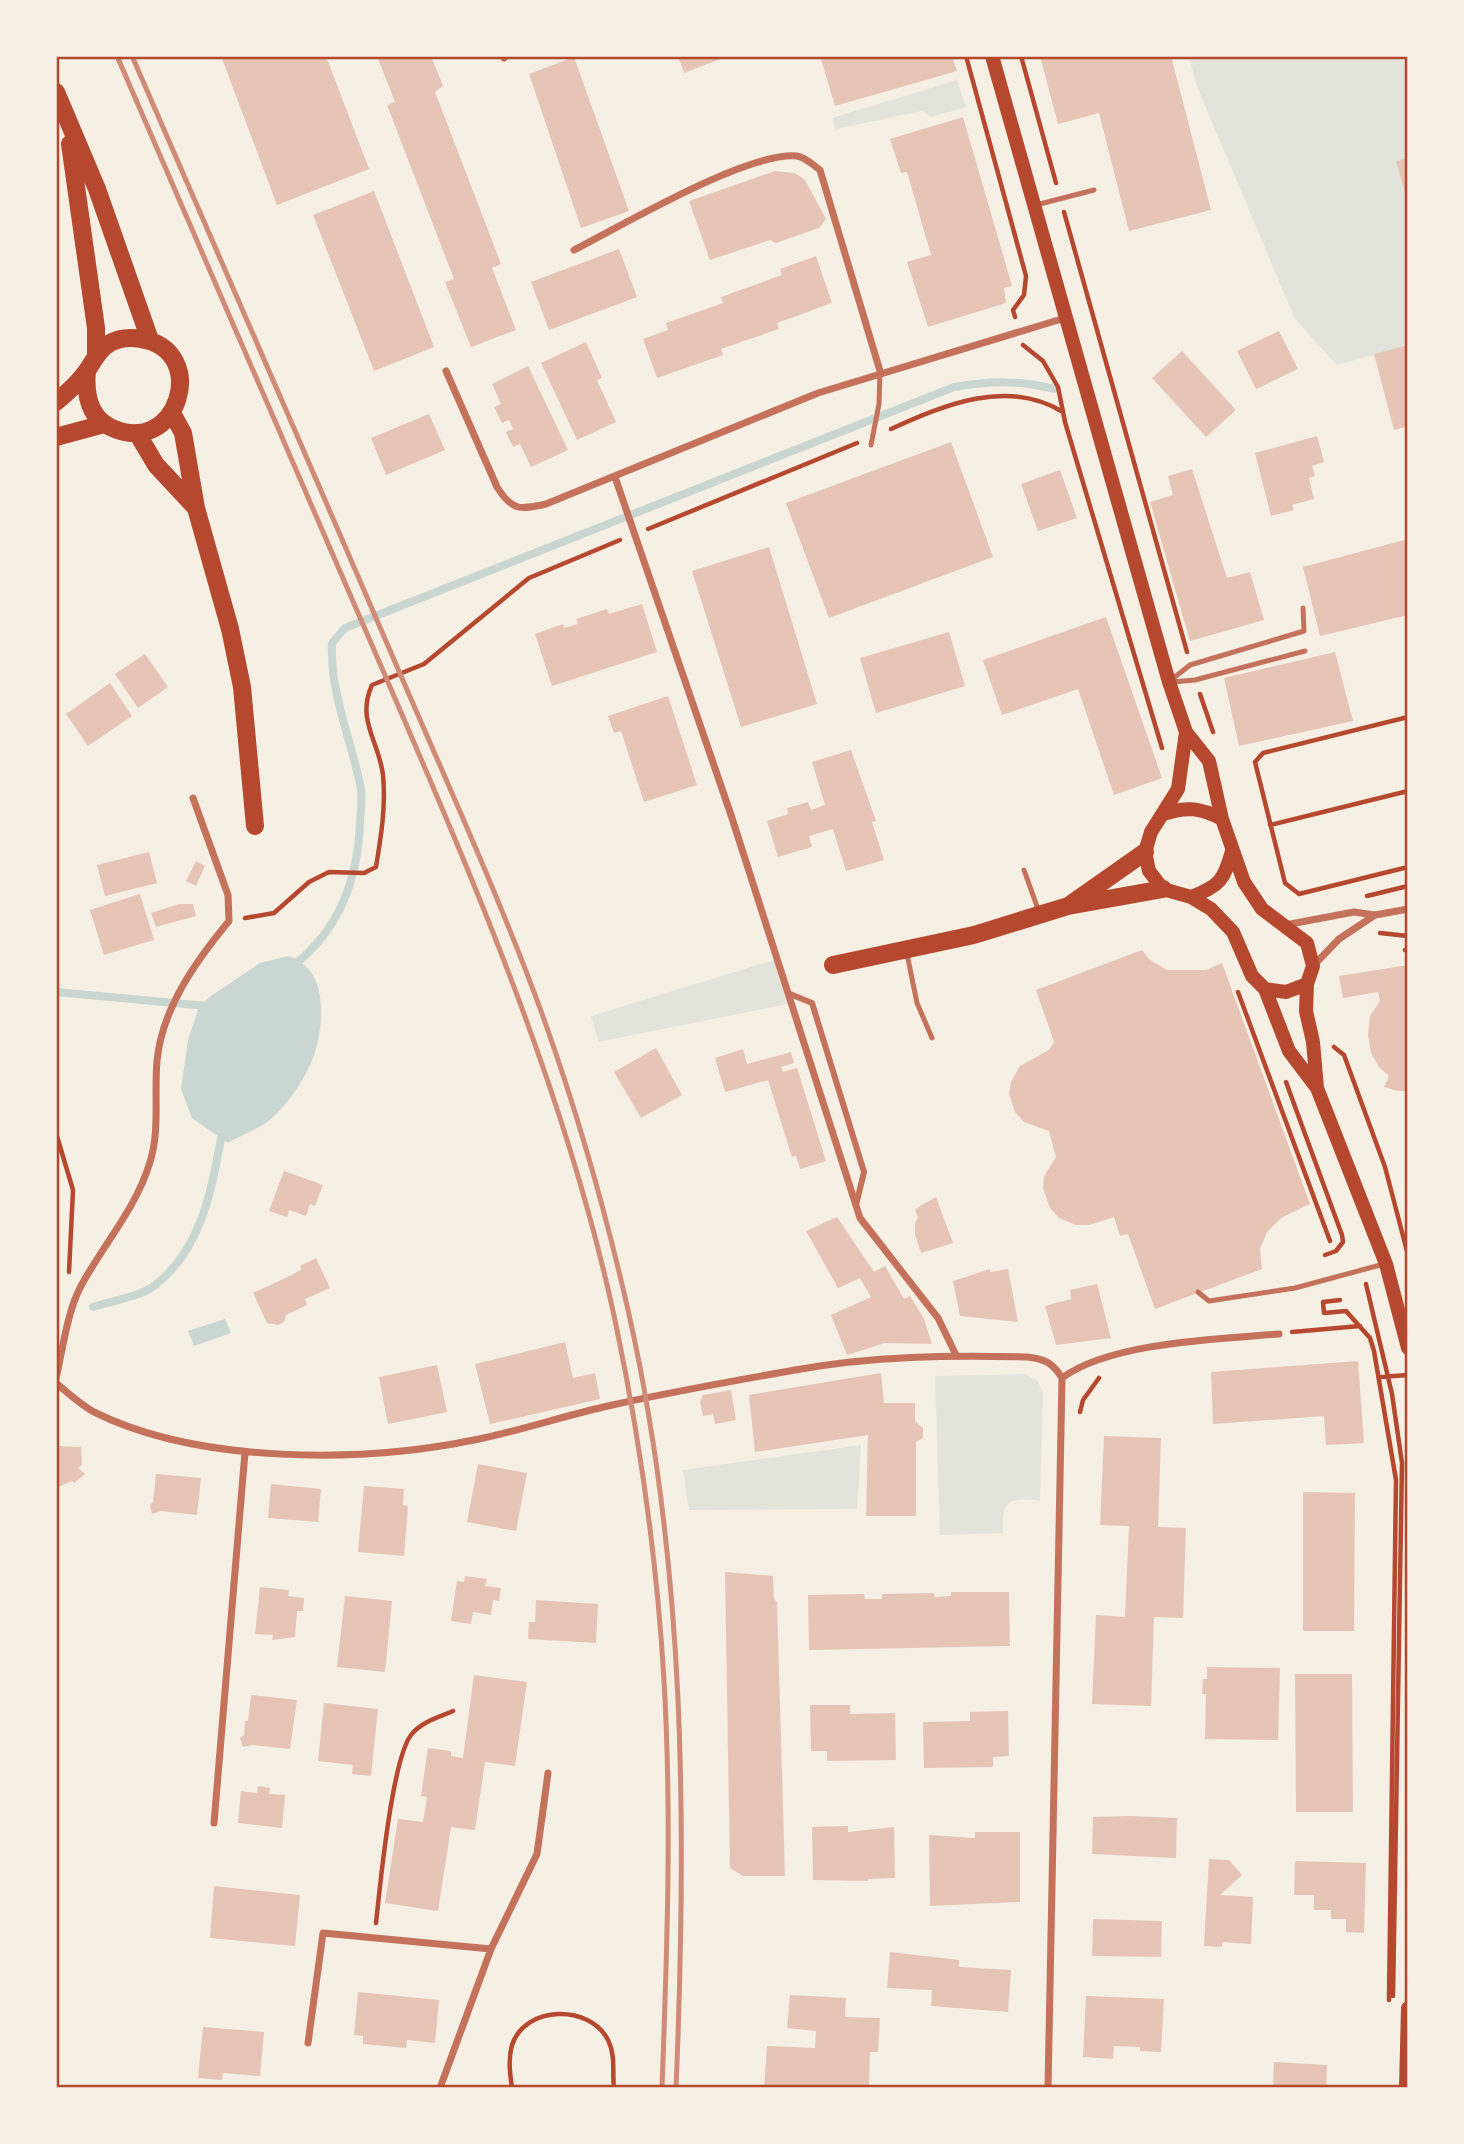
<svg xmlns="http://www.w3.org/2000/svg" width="1464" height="2144" font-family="'PT Sans Narrow',sans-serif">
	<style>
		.green { fill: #e2e4dc }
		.water { fill: #c9d6d2 }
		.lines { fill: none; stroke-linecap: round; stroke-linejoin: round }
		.stream { stroke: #c9d6d2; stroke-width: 8 }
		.building { fill: #e6c5b7 }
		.path { stroke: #b5482f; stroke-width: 4.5 }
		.service { stroke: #c5725c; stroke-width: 5 }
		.pedestrian { stroke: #c5725c; stroke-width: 6 }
		.minor { stroke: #c5725c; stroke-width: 7 }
		.secondary { stroke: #b5482f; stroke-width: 14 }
		.primary { stroke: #b5482f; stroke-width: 18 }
		.rail { stroke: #cf8b77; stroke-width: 5 }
		.neatline { fill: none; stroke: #b5482f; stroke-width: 2.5 }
	</style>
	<rect width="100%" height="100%" fill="#f6efe4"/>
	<path class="green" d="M1189 56H1408V158L1397 161 1408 203V345L1337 365 1295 319 1196 84Z
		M957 80 966 107 931 117 922 111 836 129 832 118Z
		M774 960 787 1004 599 1042 591 1016Z
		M1024 1374 1037 1380 1043 1392 1040 1501C1008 1497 1001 1500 1003 1533L940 1535 935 1376Z
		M861 1445 857 1509 689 1510 683 1470Z"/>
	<path class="water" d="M288 956C327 967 325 1019 315 1052 308 1075 289 1103 271 1119 259 1129 242 1135 228 1143L192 1118 181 1089 188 1040 199 1007 211 996 260 963Z
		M225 1319 231 1333 194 1346 188 1331Z"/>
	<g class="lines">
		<path class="stream" d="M293 966C340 929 358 879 360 821 361 809 363 795 360 784 350 737 330 692 332 643L345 628 954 387C989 381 1020 380 1054 389
			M56 992 207 1006
			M93 1307C111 1301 139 1297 154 1286 204 1248 212 1185 223 1128"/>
	</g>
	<path class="building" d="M221 56H326L369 169 277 205Z
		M377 56H431L443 86 435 92 501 264 492 268 516 330 471 347 445 282 454 279 387 105 395 102Z
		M678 56H728L684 73Z
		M820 56H952L957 71 835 106Z
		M1040 56H1155V59L1171 56 1211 210 1129 231 1099 113 1058 124Z
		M574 57 629 211 581 228 529 74Z
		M963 117 1012 286 1004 288 1006 303 928 327 907 262 931 255 907 172 901 173 890 139Z
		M1408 158V200H1407L1396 161Z
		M775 171 795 173 805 180 826 219 819 228 776 243 770 240 710 260 689 201Z
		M374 191 434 347 374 371 313 215Z
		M619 249 637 297 549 330 531 282Z
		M816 256 832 303 777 323 779 329 721 349 723 355 657 378 643 339 668 330 666 323 723 303 721 297 782 275 780 269Z
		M1279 331 1298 369 1256 389 1237 351Z
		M586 342 602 378 597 380 616 422 577 440 541 363Z
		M1408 345V426L1394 430 1374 354Z
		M1182 351 1236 410 1206 437 1152 378Z
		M528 366 568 450 531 467 520 444 513 447 506 432 513 429 509 420 502 423 494 407 501 404 492 384Z
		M429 414 445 450 386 475 371 438Z
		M1317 436 1324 462 1312 466 1315 476 1309 478 1314 499 1292 505 1294 510 1271 516 1255 453Z
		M951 442 993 557 829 618 786 503Z
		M1192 469 1227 578 1250 572 1264 620 1190 641 1150 502 1173 495 1168 476Z
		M1060 470 1077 518 1038 531 1021 484Z
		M1408 539V615L1320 636 1303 567Z
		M769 547 817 704 741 727 692 571Z
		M642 604 657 652 552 686 535 634 563 624 564 628 578 624 576 619 607 609 609 614Z
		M1106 617 1162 778 1114 795 1078 689 1002 715 983 660Z
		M949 632 965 686 876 713 860 658Z
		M1335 652 1353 721 1239 746 1224 678Z
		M145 654 168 687 138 708 115 674Z
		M110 683 132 716 88 746 66 714Z
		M668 696 697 785 644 802 621 731 614 733 608 716Z
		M851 750 876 821 872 822 884 860 846 871 833 829 809 836 812 847 778 857 767 821 788 814 787 808 808 802 811 810 825 805 812 762Z
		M149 852 157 883 105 896 97 865Z
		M196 861 205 866 196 886 186 881Z
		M140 894 154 940 104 955 90 910Z
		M179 904H193L196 916 156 927 151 913Z
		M1142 950 1149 959 1167 970H1206L1222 963 1310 1204 1281 1218 1267 1232 1260 1249 1262 1269 1155 1309 1128 1234 1120 1236 1114 1217 1090 1225H1076L1059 1218 1050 1208 1043 1188 1044 1176 1056 1157 1049 1131 1024 1122 1015 1112 1009 1094 1011 1082 1020 1066 1049 1050 1054 1042 1036 990Z
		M1408 965V1091H1398L1384 1087 1389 1076 1379 1067 1371 1053 1368 1035 1370 1016 1380 1001 1378 992 1343 998 1339 976Z
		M656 1048 682 1095 641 1118 614 1072Z
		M743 1049 747 1064 791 1052 794 1063 781 1067 783 1072 797 1068 826 1161 800 1169 796 1156 792 1157 768 1080 725 1092 715 1058Z
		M284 1171 323 1185 315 1206 310 1204 306 1216 289 1210 287 1217 269 1211Z
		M936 1197 953 1243 921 1253 915 1234V1223L918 1218 915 1209Z
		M837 1217 874 1272 885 1266 904 1299 910 1296 924 1319 932 1344 885 1343 847 1355 831 1315 871 1297 860 1278 838 1288 806 1231Z
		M316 1258 330 1288 305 1299 307 1305 286 1315 284 1322 278 1325 267 1323 253 1293 292 1275 302 1269 300 1266Z
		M990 1269V1272L1008 1269 1018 1322 960 1316 953 1281Z
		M1097 1284 1111 1338 1056 1345 1045 1306 1071 1299 1070 1290Z
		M565 1342 573 1378 595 1373 600 1399 490 1424 475 1364Z
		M1358 1361 1364 1443 1326 1445 1324 1416 1213 1424 1211 1372Z
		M437 1365 447 1412 388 1424 379 1377Z
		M881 1373 884 1403H915V1421L923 1428V1438L916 1442V1516H866L868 1435 755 1452 749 1395Z
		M731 1390 736 1420 715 1424 713 1414 703 1416 700 1402 703 1395Z
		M1104 1436 1161 1438 1158 1527 1186 1528 1183 1618 1154 1617 1151 1706 1092 1704 1096 1615 1125 1617 1129 1526 1100 1525Z
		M56 1446 81 1447 82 1465 78 1468 85 1474 74 1483 72 1481 56 1488Z
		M478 1464 527 1473 516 1531 467 1522Z
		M156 1474 201 1478 197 1515 161 1511 152 1514 150 1505 153 1502Z
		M271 1484 321 1489 318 1522 268 1518Z
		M364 1486 404 1489 403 1505 408 1506 404 1556 358 1552Z
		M1303 1492 1355 1493 1354 1631H1303Z
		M725 1572 773 1576 774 1599 777 1602 785 1876H743L730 1868Z
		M465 1576 487 1579 485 1586 501 1588 499 1601 493 1600 491 1615 473 1612 471 1624 451 1621 457 1581 464 1582Z
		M260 1587 289 1590 288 1596 304 1598 303 1611H297L295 1637 272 1640 273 1635 255 1634Z
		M951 1592H1009L1010 1646 809 1650 808 1595 864 1594 865 1599H882V1594L934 1593V1597L951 1596Z
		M345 1596 392 1601 385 1672 337 1667Z
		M536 1600 598 1604 596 1643 528 1639 529 1622H535Z
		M1207 1667 1280 1668 1278 1740 1205 1739 1206 1694H1202L1203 1679H1207Z
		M1295 1674H1352L1353 1812H1296Z
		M474 1675 527 1682 515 1766 485 1762 475 1830 451 1827 438 1911 385 1903 398 1819 423 1822 427 1797 421 1796 428 1748 451 1751V1756L463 1758Z
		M251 1695 297 1700 290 1749 252 1745 243 1747 240 1738 244 1735 245 1721H248Z
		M324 1703 378 1709 371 1776 352 1774 353 1765 318 1761Z
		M810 1705H850V1714L895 1713 896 1760 827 1761V1751H811Z
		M1008 1711 1009 1756 993 1757V1767L924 1768 923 1722 970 1721V1712Z
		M258 1786 270 1788 269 1794 285 1795 282 1828 238 1823 241 1791 257 1793Z
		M1129 1816 1177 1818 1176 1858 1092 1854 1093 1817Z
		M848 1826V1832L894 1827 895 1878 868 1879V1881L813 1880 812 1827Z
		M975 1832H1020V1902L930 1906 929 1835 975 1838Z
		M1209 1859 1229 1860 1242 1875 1220 1895 1253 1897 1251 1944 1222 1942V1947L1204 1946Z
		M1295 1861 1366 1863 1364 1933 1346 1932V1919H1331V1910H1314V1895H1294Z
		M214 1886 300 1895 295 1946 210 1938Z
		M1093 1919 1162 1921 1161 1957 1092 1956Z
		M890 1952 959 1960V1967L1011 1970 1008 2012 931 2006 932 1990 887 1988Z
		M358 1992 439 2000 435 2043 407 2040 406 2048 363 2044V2036L354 2035Z
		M790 1995 846 1998 845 2017 880 2018 878 2052H870L869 2088H764L767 2046 815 2048 816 2031 787 2028Z
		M1086 1996 1164 1999 1161 2052 1140 2051V2047L1114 2046 1113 2059 1083 2057Z
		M203 2027 264 2032 260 2076 223 2073 222 2080 198 2078Z
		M1274 2062 1327 2065 1326 2088H1273Z"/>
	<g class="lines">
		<path class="path" d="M966 56 1026 276 1024 295 1013 310 1015 317
			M1021 56 1056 183
			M1064 212 1187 652
			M1023 345 1043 361 1058 387 1065 422 1162 748
			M891 429C944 405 1007 378 1063 412
			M648 529 857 443
			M1200 694 1213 732
			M1408 717 1263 753 1255 762 1285 883 1299 894 1408 867
			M1270 825 1408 791
			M1367 896 1408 886
			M245 918 274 913 309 882 329 872 364 873 376 867C381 837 386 806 383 775 379 741 356 720 372 685L424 664 529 578 620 540
			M1380 933 1408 936
			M1405 950 1408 949
			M1238 992 1330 1241
			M1334 1047 1344 1055 1385 1167 1408 1255
			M1286 1082 1342 1235 1343 1242 1336 1251 1325 1255
			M56 1133 73 1190 69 1272
			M1366 1284 1392 1394 1402 1463 1393 1996
			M1340 1300 1323 1302 1324 1313 1346 1311 1370 1338 1374 1351 1396 1480 1389 2000
			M1292 1332 1360 1326
			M1380 1377 1408 1375
			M1080 1412 1083 1400 1099 1378
			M376 1923C380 1886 392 1760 411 1735 421 1722 439 1717 453 1711
			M512 2088C510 2074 508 2059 512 2045 525 2005 590 2004 608 2040 616 2056 612 2072 614 2088"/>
		<path class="service" d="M1036 205 1094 190
			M871 445 879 404 880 371
			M1171 680 1190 665 1304 631 1303 608
			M1172 682 1195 680 1305 651
			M1024 870 1039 912
			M907 954 917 1003 932 1038
			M1198 1292 1209 1301 1295 1288 1384 1264"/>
		<path class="pedestrian" d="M790 994 812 1003 864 1172 856 1205"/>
		<path class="minor" d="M504 58 506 56
			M574 250C623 225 746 152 797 156 805 157 813 165 820 170L880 371
			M446 371 497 487C512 511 520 510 546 504L818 393 1065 318
			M615 477 731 815 860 1218 938 1318 956 1355
			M1285 925 1354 912 1375 915 1408 909
			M1314 965 1339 939 1375 915
			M56 1378C63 1349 67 1312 81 1286 104 1243 136 1209 150 1162 160 1131 154 1093 157 1061 162 1008 196 961 229 921L228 895 193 798
			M1062 1378C1110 1342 1219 1339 1279 1334
			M56 1383C68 1393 81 1405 94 1412 198 1464 362 1463 474 1440 519 1431 563 1416 608 1406 670 1392 733 1381 795 1370 873 1356 949 1355 1027 1357 1045 1359 1053 1363 1062 1378
			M214 1823 245 1452
			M491 1949 537 1854 548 1773
			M308 2043 323 1933 491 1949 440 2088
			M1048 2088 1062 1378"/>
		<path class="secondary" d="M992 56 1169 682 1186 732 1209 761 1222 819 1244 882 1262 909 1307 943 1313 966 1307 984 1306 1011 1313 1042 1317 1088
			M1186 732 1178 789 1151 832 1145 852 1149 871 1163 889 1191 897 1211 909 1233 932 1252 976 1265 989 1289 1051 1317 1088 1386 1264 1408 1348
			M1164 814C1187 806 1201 808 1222 819
			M1191 897C1220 886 1224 880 1232 851
			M1265 989 1286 992 1307 984
			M1406 2088 1408 2008"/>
		<path class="primary" d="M56 92 97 189 150 340
			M70 144 96 328V355
			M56 402C67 393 78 383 86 372 94 361 98 350 110 343 119 338 131 337 141 339 211 350 178 460 110 427 88 416 85 393 87 371
			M172 413 183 433 196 508 230 629 242 687 255 826
			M137 433 156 465 196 508
			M56 437 104 424
			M1071 904 1145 852
			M833 965 974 935 1068 906 1163 889"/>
		<path class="rail" d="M117 56C205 259 293 462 381 666 473 879 566 1092 615 1320 640 1439 657 1560 664 1681 672 1816 667 1953 662 2088
			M132 56C219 256 306 455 392 655 443 774 497 891 541 1011 576 1108 605 1209 628 1310 686 1565 687 1828 676 2088"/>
	</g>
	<rect width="1464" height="2144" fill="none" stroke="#f6efe4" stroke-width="116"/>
	<rect x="58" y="58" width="1348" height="2028" class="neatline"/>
</svg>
